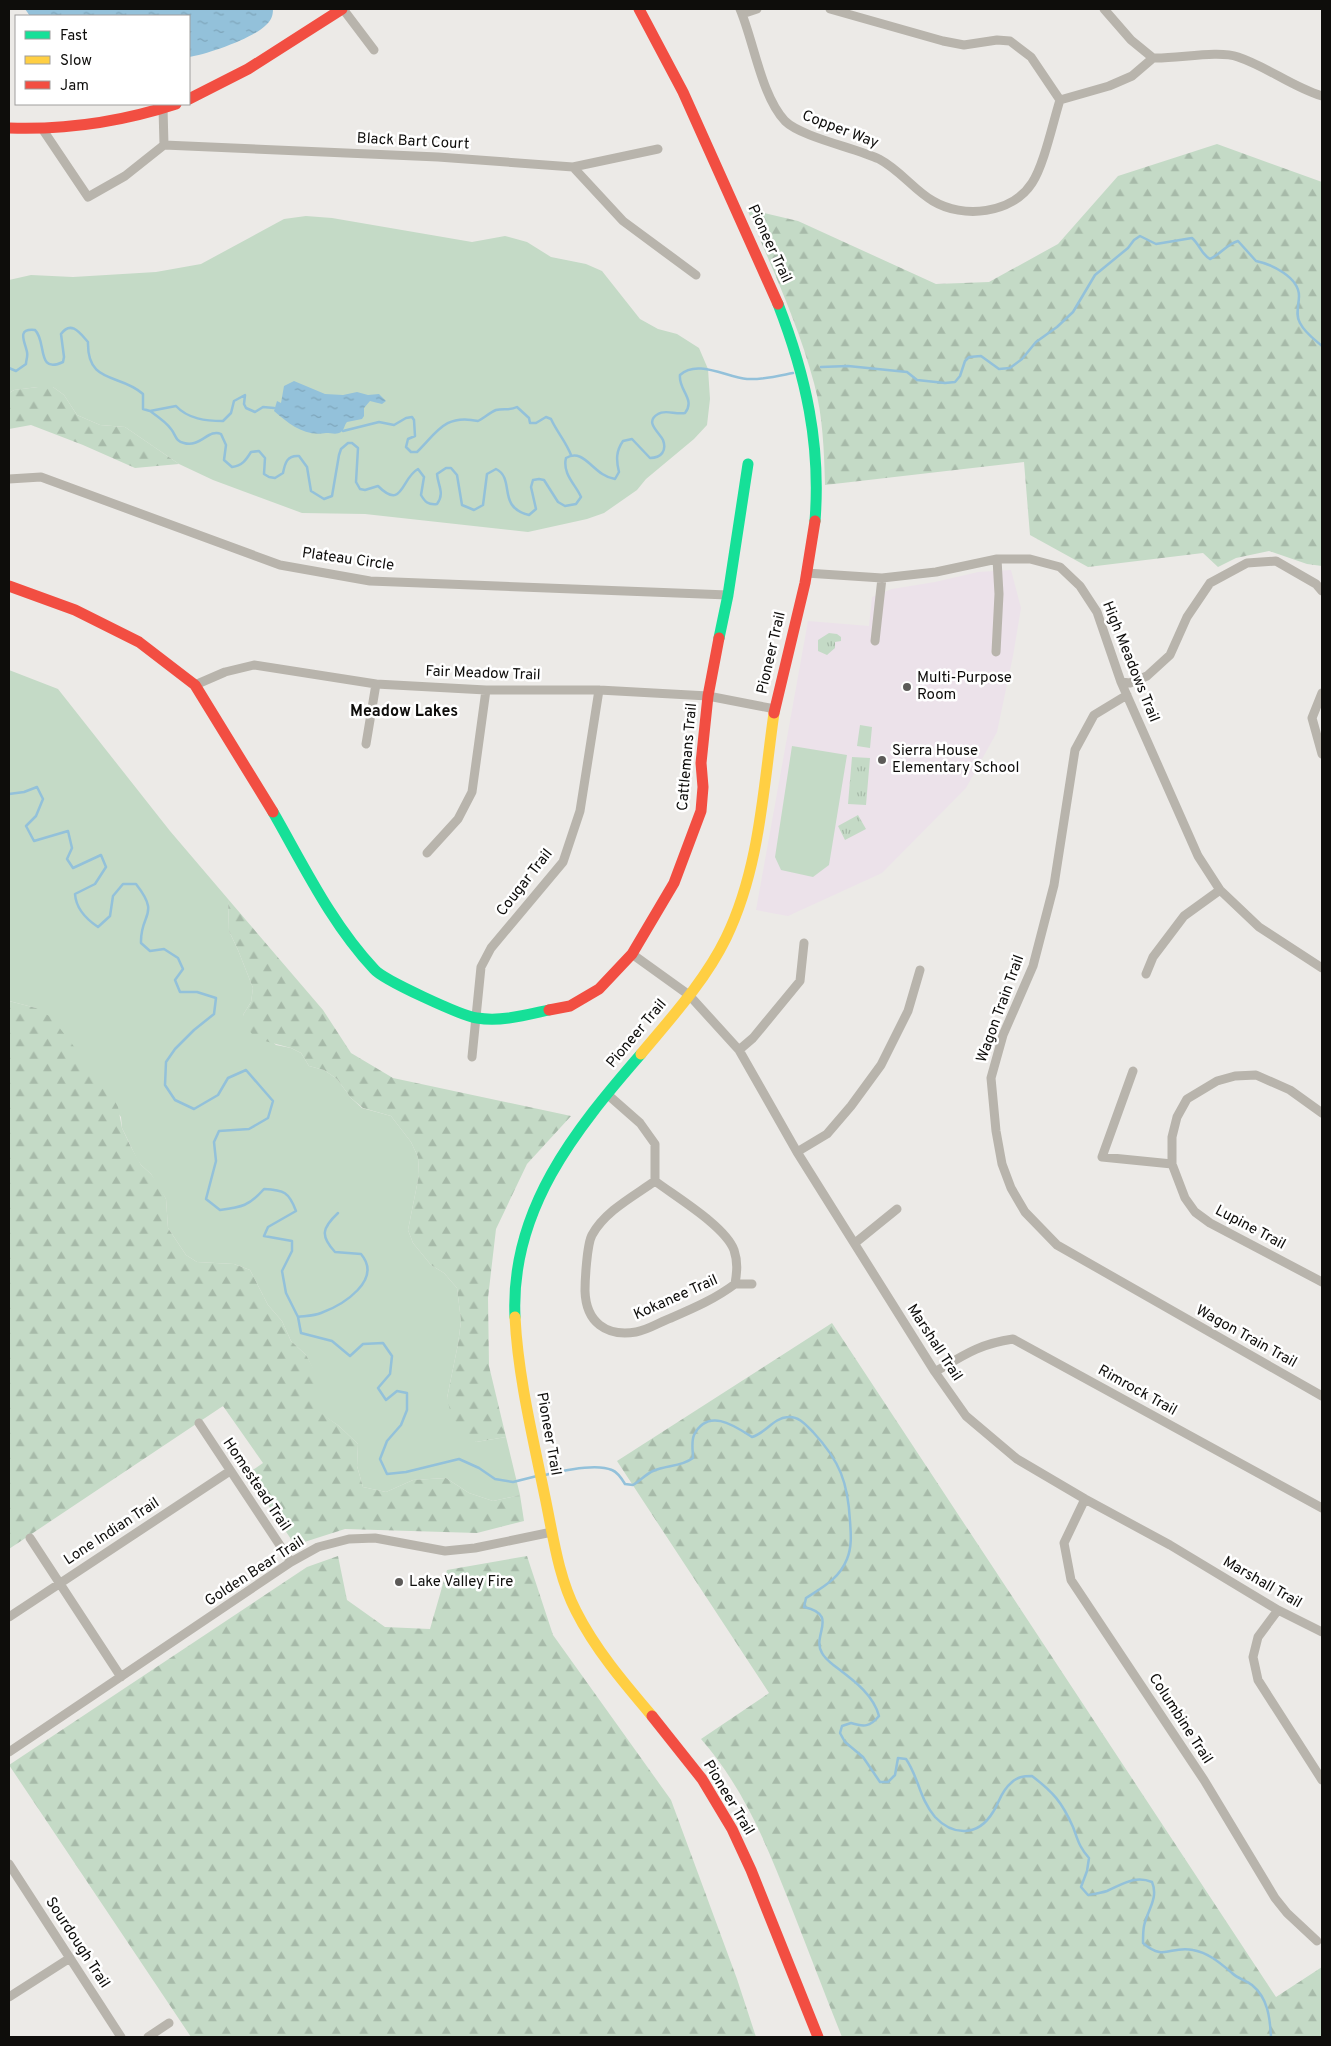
<svg xmlns="http://www.w3.org/2000/svg" width="1331" height="2046" font-family="Overpass,sans-serif">
	<style>
		.education { fill: #ece2ea }
		.grass { fill: #c4dac6 }
		.forest { fill: url(#forest-firs) }
		.park { fill: url(#park-tufts) }
		.water { fill: url(#water-ripples) }
		.lines { fill: none; stroke-linecap: round; stroke-linejoin: round }
		.stream { stroke: #93c1da; stroke-width: 2.5 }
		.street { stroke: #b8b4ac; stroke-width: 9 }
		.fast { stroke: #16e098; stroke-width: 11 }
		.slow { stroke: #ffcf43; stroke-width: 11 }
		.jam { stroke: #f24e42; stroke-width: 11 }
		.poi-dot { fill: #5c5a58; stroke: #fff; stroke-width: 2 }
		.labels { text-anchor: middle; dominant-baseline: central; stroke-width: 5; stroke-linejoin: round; paint-order: stroke }
		.street-label { font-size: 15px; fill: #0e0d0b; stroke: #fff }
		.poi-label { font-size: 15px; fill: #0e0d0b; stroke: #fff; text-anchor: start }
		.neighbourhood-label { font-size: 16px; font-weight: bold; fill: #0e0d0b; stroke: #fff }
	</style>
	<defs>
		<pattern id="forest-firs" width="22" height="20" patternUnits="userSpaceOnUse" patternTransform="scale(1.25)"><rect width="22" height="20" fill="#c4dac6"/><path d="M5 1l3.5 6h-7zM16 11l3.5 6h-7z" fill="#a7baa9"/></pattern>
		<pattern id="park-tufts" width="24" height="20" patternUnits="userSpaceOnUse" patternTransform="scale(1.25)"><rect width="24" height="20" fill="#c4dac6"/><path d="M3 7l-1-3M5 7V3M7 7l1-3M15 17l-1-3M17 17v-4M19 17l1-3" fill="none" stroke="#a7baa9"/></pattern>
		<pattern id="water-ripples" width="26" height="14" patternUnits="userSpaceOnUse" patternTransform="scale(1.25)"><rect width="26" height="14" fill="#93c1da"/><path d="M2 4q2-2 4 0t4 0M15 11q2-2 4 0t4 0" fill="none" stroke="#7ea5ba"/></pattern>
	</defs>
	<rect width="100%" height="100%" fill="#eceae7"/>
	<path class="education" d="M1011 570 1021 608 1013 656 997 732 966 788 882 873 788 916 756 910 808 621 869 626 872 597 892 589 935 582 978 572Z"/>
	<path class="grass" d="M306 216 332 218 472 242 505 236 527 242 551 257 586 264 602 271 640 319 658 329 677 334 699 348 708 369 710 399 707 425 694 439 646 479 637 490 604 513 587 519 528 532 365 514 302 513 213 480 179 464 125 427 100 425 77 415 64 395 53 387H38L14 390 9 393V280L31 275 73 277 156 272 201 264 284 219Z
		M9 670 58 689 170 831 228 899 229 931 238 950 253 988 251 1002 243 1015 276 1045 291 1048 301 1053 309 1066 324 1070 337 1079 351 1098 362 1108 391 1116 411 1142 418 1157 419 1175 408 1230 413 1243 431 1265 444 1273 457 1288 459 1304 461 1321 458 1344 447 1398 476 1442 506 1437 520 1495 493 1501 469 1493 446 1478 413 1480 386 1492 363 1487 357 1466 358 1444 339 1426 317 1411 315 1373 306 1355 291 1341 282 1321 268 1305 250 1270 234 1264 197 1262 186 1255 168 1228 166 1199 151 1174 141 1165 137 1159 122 1128 121 1117 36 1008 9 1001Z
		M860 725 872 727 870 748 857 746Z
		M792 746 847 755 829 865 813 877 781 870 775 857Z"/>
	<path class="forest" d="M1217 144 1322 182V566L1307 564 1269 551 1236 558 1218 567 1203 553 1088 567 1030 535 1024 462 825 485C824 451 823 416 814 383 798 323 771 266 747 209L798 221 936 284 989 282 1058 244 1118 176Z
		M38 387H53L64 395 77 415 100 425 125 427 179 464 135 468 83 445 31 425 9 429V393L14 390Z
		M228 899 323 1010 351 1053 393 1078 571 1116 527 1164 496 1229 488 1298 489 1366 506 1437 476 1442 461 1431 451 1414 447 1398 458 1344 461 1321 457 1288 444 1273 431 1265 413 1243 408 1230 419 1175 418 1157 411 1142 391 1116 363 1108 351 1098 337 1079 324 1070 309 1066 301 1053 291 1048 261 1040 251 1033 243 1015 251 1002 253 988 238 950 229 931Z
		M9 1001 36 1008 51 1017 111 1094 118 1107 122 1128 130 1145 141 1165 151 1174 159 1185 166 1199 168 1228 186 1255 197 1262 234 1264 250 1270 268 1305 282 1321 291 1341 306 1355 316 1373 318 1411 339 1426 358 1444 357 1466 363 1487 386 1492 413 1480 446 1478 469 1493 493 1501 520 1495 524 1521 477 1533 345 1529 295 1545 247 1474 263 1463 223 1406 9 1549Z
		M832 1323 1276 1997 1322 1967V2037H842C825 1995 809 1952 792 1909 767 1846 746 1791 701 1739L769 1693 617 1461Z
		M338 1556 347 1600 385 1627 430 1629 447 1570 527 1556 553 1635 671 1800 737 1979 756 2037H191L9 1765 307 1567Z"/>
	<path class="park" d="M829 633 837 634 841 637V641L835 642V648L827 655 818 651V640Z
		M852 757 870 758 866 805 848 804Z
		M858 815 866 829 845 840 838 826Z"/>
	<path class="water" d="M25 9H273C273 16 271 21 265 26 253 38 206 55 189 57V16H30Z
		M294 381 325 394 343 395 357 392 368 395 379 394 386 401 382 404 370 401 364 408V416L362 419 347 422C344 425 345 429 341 432 337 435 331 433 326 433 305 437 289 424 274 411L277 401 281 403 284 386Z"/>
	<g class="lines">
		<path class="stream" d="M821 367 848 366 907 372 917 380 945 383 955 382 960 376 965 361 969 357 981 356 999 369 1010 368 1022 359 1036 342 1057 327 1073 312 1095 275 1128 248 1134 240 1140 236 1156 244 1192 238C1200 245 1201 254 1210 259 1221 254 1227 244 1238 241L1256 261C1271 264 1299 277 1299 296 1299 305 1295 315 1300 323 1305 333 1314 339 1322 346
			M9 368 16 371 26 364C26 360 28 357 27 352 25 342 16 328 35 330 47 341 36 375 63 362L64 357 61 334C71 320 80 333 88 342 87 385 120 373 143 394V409L150 411 176 406C188 419 206 421 223 421L231 413 234 401 245 395 244 404 246 408 255 412 263 407 274 408
			M150 411C157 416 166 422 171 429 176 435 175 441 184 443 200 448 209 428 221 434L226 445 224 460 232 467C242 466 246 460 251 452L259 451 265 458 264 474 269 477 275 478 283 473C285 463 287 455 299 456L307 467 311 491 324 499 332 496 339 455 341 449 348 443H352L358 448 356 482 360 489 365 490 378 486C403 511 401 478 418 469L424 477 421 495C425 502 428 505 437 504 445 493 438 486 437 474L446 468H451L457 475 462 505 474 510 483 505 487 474 496 469C516 479 496 507 529 515L536 509 531 487 533 480 539 479 544 480 558 502 565 506 576 504 581 497C576 485 562 474 566 458 585 447 593 476 615 479L619 472C616 460 616 451 623 441L632 439 650 458C661 458 667 451 663 440 659 432 644 422 658 414 665 409 676 415 685 413 696 399 678 390 680 375 697 359 726 377 747 379 763 380 778 376 793 373
			M343 431 379 422 394 425 406 418 412 417 414 420 415 436 408 439 406 447 411 452H417C438 431 445 414 478 421 484 418 489 413 496 410 504 408 510 411 517 407L529 418 530 423H536L546 417 551 419C557 432 566 442 571 455
			M9 794 24 792 37 787 43 799 36 816 26 826 34 841 68 831 72 848 67 859 73 868 101 855 106 867 95 884 75 894C76 909 86 919 98 927L110 916 113 896 123 884H136C161 916 140 913 141 943L150 951 164 949 178 958 183 969 175 980 180 992H197L216 998 214 1014 194 1030 175 1049 166 1062 165 1085 175 1100 194 1109 218 1095 228 1078 246 1070 273 1101 268 1118 249 1129 219 1131 214 1142 216 1161 206 1199 220 1210C242 1207 249 1206 264 1189 284 1190 289 1192 296 1211L268 1227 264 1236 292 1241V1251L282 1271 286 1293 298 1317 301 1333 332 1341 350 1356 363 1344 383 1343 392 1356 390 1374 378 1388 386 1400 397 1391 407 1393V1410L401 1425 387 1441 380 1459 387 1474 406 1472 459 1459 479 1468 495 1479 513 1482 537 1476
			M298 1317C305 1316 314 1316 321 1313 343 1305 383 1280 361 1254L335 1252C320 1236 322 1228 338 1213
			M545 1475C561 1471 596 1463 612 1470 617 1472 622 1479 625 1484L633 1485C640 1481 646 1474 653 1471 667 1465 681 1467 693 1458 693 1451 691 1442 694 1435 708 1407 735 1426 752 1437 766 1433 773 1418 788 1417 799 1416 806 1425 813 1432 840 1461 848 1483 850 1521 851 1534 852 1547 847 1559 839 1579 823 1587 806 1598L804 1607C840 1615 811 1635 822 1653 825 1659 831 1663 836 1667 853 1680 873 1694 879 1716 870 1727 864 1727 851 1723L842 1726 840 1733 845 1742 863 1757 880 1782H888L895 1775 898 1758 906 1759C919 1778 919 1798 935 1817 953 1836 978 1837 993 1812 999 1803 1001 1791 1011 1783 1017 1777 1023 1776 1032 1776 1053 1792 1062 1802 1073 1827 1078 1840 1079 1847 1089 1858L1087 1871 1081 1887 1088 1895C1094 1894 1101 1893 1107 1891 1123 1884 1135 1875 1152 1882 1159 1898 1147 1911 1144 1926 1143 1931 1143 1937 1143 1943 1165 1962 1170 1945 1193 1950 1209 1953 1220 1963 1232 1973 1238 1979 1246 1980 1252 1985 1268 1998 1270 2018 1271 2037"/>
		<path class="street" d="M343 9 374 50
			M740 9C754 42 761 95 785 121 801 137 856 148 879 159 900 170 914 190 933 201 963 219 1012 214 1032 183 1044 165 1053 122 1060 100L1109 86 1132 76 1153 58
			M830 9 943 41 964 45 997 40 1010 41 1031 57 1060 100
			M1104 9 1131 40 1153 58C1177 59 1218 50 1238 57 1268 67 1292 87 1322 96
			M742 14 757 9
			M43 130 88 197 125 176 164 145 163 108
			M164 145 438 157 573 167 658 149
			M573 167 623 221 696 275
			M9 479 41 477 280 565 370 581 728 595
			M806 573 882 578 936 572 997 559H1030L1060 567 1080 586 1097 612 1121 682 1198 856 1220 890 1259 927 1322 968
			M875 641 882 578
			M996 652 999 594 997 559
			M1121 682 1130 683 1147 676 1170 655 1187 617 1210 583 1247 563 1276 561 1316 584 1322 591
			M195 685 225 672 254 665 376 684 486 690H599L708 696 775 709
			M1322 693 1312 718 1322 754
			M1127 695 1094 715 1075 750 1054 885 1033 966 1003 1035 991 1078 996 1131 1002 1164 1011 1188 1025 1212 1057 1245 1322 1396
			M366 744 376 684
			M427 853 458 819 472 792 486 690
			M632 954 689 995 739 1050 797 1152 935 1372 966 1416 1017 1459 1085 1499 1170 1545 1278 1610 1322 1632
			M1146 974 1153 957 1184 916 1220 890
			M739 1050 753 1038 800 981 804 943
			M472 1057 481 967 491 948 563 862 580 811 599 690
			M1133 1071 1102 1157 1172 1164
			M607 1094 640 1123 655 1144V1181C634 1196 605 1211 592 1235 587 1244 585 1280 585 1291 586 1322 606 1337 636 1332 648 1330 660 1322 671 1318 694 1308 715 1299 735 1284 737 1272 738 1262 734 1250 725 1226 676 1197 655 1181
			M1322 1113 1290 1090 1256 1075 1235 1076 1217 1081 1187 1099 1177 1117 1172 1137V1164L1185 1198 1195 1212 1210 1223 1322 1282
			M797 1152 827 1134 851 1106 881 1065 908 1011 920 970
			M855 1243 897 1209
			M735 1284H752
			M935 1372C964 1355 979 1344 1013 1339L1322 1508
			M199 1423 291 1562
			M1085 1499 1064 1543 1071 1580 1204 1780 1275 1898 1287 1913 1317 1941
			M30 1538 121 1677
			M1278 1610 1258 1637 1253 1657 1258 1680 1322 1780
			M9 1617 230 1471
			M9 1752 291 1562 318 1547 349 1539 375 1538 445 1551 475 1548 552 1532
			M9 1864 121 2037
			M9 1997 70 1958
			M148 2037 169 2023"/>
		<path class="fast" d="M778 304C806 376 821 444 815 521
			M719 638 728 595 748 464
			M273 812C304 866 331 923 374 969 383 980 462 1016 477 1018 501 1022 526 1015 549 1010
			M515 1317C510 1210 575 1130 641 1054"/>
		<path class="slow" d="M641 1054C671 1018 705 981 726 938 760 868 763 789 774 713
			M515 1317C518 1377 533 1438 545 1497 553 1535 558 1576 576 1611 595 1649 624 1683 652 1716"/>
		<path class="jam" d="M639 9 683 92 778 304
			M189 99 248 69 342 9
			M9 128C67 130 121 122 176 104
			M9 586 75 610 139 642 195 685 273 812
			M774 713 805 583 815 521
			M549 1010 570 1006 599 989 632 954 674 883 701 811 703 787 701 763 708 696 719 638
			M652 1716 702 1779 732 1829 751 1870 818 2037"/>
	</g>
	<g class="poi-dot">
		<circle cx="907" cy="687" r="5"/>
		<circle cx="882" cy="760" r="5"/>
		<circle cx="399" cy="1582" r="5"/>
	</g>
	<g class="labels">
		<g class="street-label">
			<text transform="translate(840 130) rotate(21)">Copper Way</text>
			<text transform="translate(413 142) rotate(3)">Black Bart Court</text>
			<text transform="translate(769 244) rotate(65)">Pioneer Trail</text>
			<text transform="translate(348 560) rotate(8)">Plateau Circle</text>
			<text transform="translate(772 653) rotate(-77)">Pioneer Trail</text>
			<text transform="translate(1130 662) rotate(68)">High Meadows Trail</text>
			<text transform="translate(483 674) rotate(2)">Fair Meadow Trail</text>
			<text transform="translate(688 757) rotate(-85)">Cattlemans Trail</text>
			<text transform="translate(525 883) rotate(-52)">Cougar Trail</text>
			<text transform="translate(1001 1009) rotate(-70)">Wagon Train Trail</text>
			<text transform="translate(637 1034) rotate(-50)">Pioneer Trail</text>
			<text transform="translate(1250 1228) rotate(28)">Lupine Trail</text>
			<text transform="translate(676 1298) rotate(-24)">Kokanee Trail</text>
			<text transform="translate(1246 1337) rotate(29)">Wagon Train Trail</text>
			<text transform="translate(934 1343) rotate(57)">Marshall Trail</text>
			<text transform="translate(1137 1391) rotate(29)">Rimrock Trail</text>
			<text transform="translate(548 1434) rotate(80)">Pioneer Trail</text>
			<text transform="translate(256 1485) rotate(56)">Homestead Trail</text>
			<text transform="translate(112 1532) rotate(-33)">Lone Indian Trail</text>
			<text transform="translate(255 1572) rotate(-33)">Golden Bear Trail</text>
			<text transform="translate(1262 1583) rotate(30)">Marshall Trail</text>
			<text transform="translate(1180 1719) rotate(57)">Columbine Trail</text>
			<text transform="translate(728 1798) rotate(59)">Pioneer Trail</text>
			<text transform="translate(77 1943) rotate(57)">Sourdough Trail</text>
		</g>
		<g class="poi-label">
			<text x="917" y="678">Multi-Purpose<tspan x="917" dy="17">Room</tspan></text>
			<text x="892" y="751">Sierra House<tspan x="892" dy="17">Elementary School</tspan></text>
			<text x="409" y="1582">Lake Valley Fire</text>
		</g>
		<g class="neighbourhood-label">
			<text x="404" y="712">Meadow Lakes</text>
		</g>
	</g>
	<rect width="1331" height="2046" fill="none" stroke="#0e0d0b" stroke-width="20"/>
	<rect x="15" y="15" width="175" height="90" fill="#ffffff" stroke="#9f9e9d"/>
	<rect x="25" y="31" width="25" height="8" fill="#16e098" stroke="#9f9e9d"/>
	<text x="60" y="40" font-size="15" fill="#0e0d0b">Fast</text>
	<rect x="25" y="56" width="25" height="8" fill="#ffcf43" stroke="#9f9e9d"/>
	<text x="60" y="65" font-size="15" fill="#0e0d0b">Slow</text>
	<rect x="25" y="81" width="25" height="8" fill="#f24e42" stroke="#9f9e9d"/>
	<text x="60" y="90" font-size="15" fill="#0e0d0b">Jam</text>
</svg>
